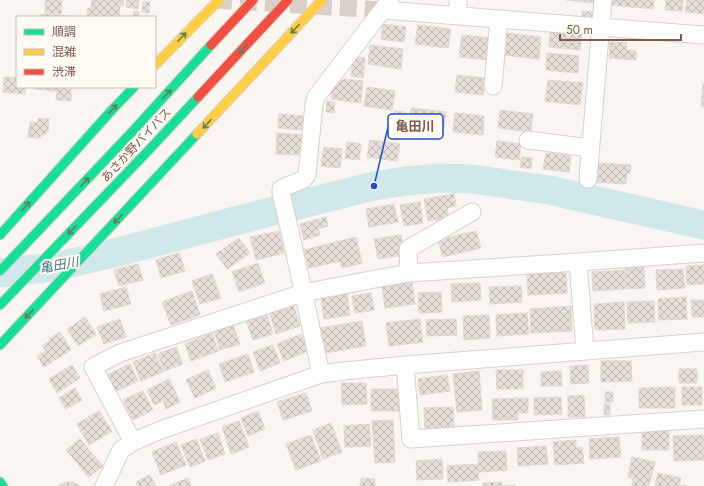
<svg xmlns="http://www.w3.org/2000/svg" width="704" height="486" font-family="Jost,'Noto Sans JP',sans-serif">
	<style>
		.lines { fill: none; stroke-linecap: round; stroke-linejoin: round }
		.river { stroke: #d0e8ea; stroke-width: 29 }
		.building { fill: url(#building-cross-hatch); stroke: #e2d8d2 }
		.street-tunnel { stroke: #d9cfc7; stroke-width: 17; stroke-dasharray: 17 8; stroke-linecap: butt }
		.street-casing { stroke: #d7d1cb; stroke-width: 19 }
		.fast-casing { stroke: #dad1cc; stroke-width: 11 }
		.slow-casing { stroke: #dad1cc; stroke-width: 11 }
		.jam-casing { stroke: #dad1cc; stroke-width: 11 }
		.street { stroke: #fefefd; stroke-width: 17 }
		.fast { stroke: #16e098; stroke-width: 9 }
		.slow { stroke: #ffcf43; stroke-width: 9 }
		.jam { stroke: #f24e42; stroke-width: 9 }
		.oneway { stroke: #617d60 }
		.labels { text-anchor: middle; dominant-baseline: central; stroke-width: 4; stroke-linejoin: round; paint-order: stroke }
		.street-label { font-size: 12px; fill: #7a5c4d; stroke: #fffaf3 }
		.water-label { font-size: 13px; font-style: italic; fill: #437c86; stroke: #fffaf3 }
		.leader { fill: none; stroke: #1d4ed8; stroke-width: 1.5 }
		.callout-dot { fill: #1d4ed8; stroke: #fffaf3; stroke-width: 1.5 }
		.callout { fill: #fffaf3; stroke: #1d4ed8; stroke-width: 1.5 }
		.callout-label { font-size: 13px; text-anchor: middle; font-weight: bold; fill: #7a5c4d }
	</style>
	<defs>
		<pattern id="building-cross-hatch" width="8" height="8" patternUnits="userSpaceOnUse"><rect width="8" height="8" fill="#e6ded7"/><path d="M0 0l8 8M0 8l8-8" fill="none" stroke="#bfb7b1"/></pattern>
	</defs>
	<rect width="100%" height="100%" fill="#f9f5f0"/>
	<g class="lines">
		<path class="river" d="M0 273 54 267 114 253 273 211 298 205 374 186 406 181 438 178 472 179 549 190 704 225"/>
	</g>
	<path class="building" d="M45 0H62L61 14 45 13Z
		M92 0H124L123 6 120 5 119 16 112 15V17H87L88 8H91Z
		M127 0H139L138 9 126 7Z
		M566 0H595L594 3Z
		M611 0H654L653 9 611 5Z
		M666 0H683L682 11 665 10Z
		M687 0H704V14L685 12Z
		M143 2H150L149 13 142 12Z
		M134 11 139 12V17H133Z
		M582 11 595 12 594 20 582 19Z
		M41 14 67 16V17H40Z
		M383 24 406 27 404 42 381 39Z
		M418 25 451 29 448 48 415 44Z
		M550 31 582 34 580 50 549 47Z
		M506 33 541 37 539 59 504 55Z
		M462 35 491 38 489 60 459 57Z
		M610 42 627 43 626 50 636 51V60L609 58Z
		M370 45 403 49 401 69 368 64Z
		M547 53 579 56 578 73 546 70Z
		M357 57 365 58 363 78 351 76 352 65Z
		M457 75 485 78 483 95 455 92Z
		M4 77 17 78V87H25V94L3 92Z
		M344 79 363 81 361 103 331 99 332 86Z
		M548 80 583 83 580 105 545 101Z
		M703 83 704 84V106H701Z
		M35 87H71V101L56 100 57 91 35 89Z
		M367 87 395 91 392 110 364 106Z
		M327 101 335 102 334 113 326 112Z
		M411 108 446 112 443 136 408 132Z
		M500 110 533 114 531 132 498 128Z
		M394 111 406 112 403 135 391 134Z
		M455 113 484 116 483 135 453 132Z
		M279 114 305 116 304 130 278 128Z
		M38 118 49 119 48 133 45 132V135H41L40 138 28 137 30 122 38 123Z
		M277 133 305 135 303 155 276 154Z
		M370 140 400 144 397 161 367 157Z
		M497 141 521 144 519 160 495 157Z
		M347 142 361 144 359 160 345 158Z
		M324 147 342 149 340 168 321 166Z
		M546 153 571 156 569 172 543 169Z
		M522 157 532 158 531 169 520 167Z
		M598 163 631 165 630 173H627L626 184 597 182Z
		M454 194 456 206 447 208 449 218 428 221 424 199Z
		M420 202 423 223 404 226 400 205Z
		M394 204 398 222 369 227 366 209Z
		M326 217 328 226 318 229 320 235 304 240 300 224Z
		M279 231 284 253 256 260 250 237Z
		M476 231 481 248 443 257 438 240Z
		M401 235 404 255 378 259 374 239Z
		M356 237 362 263 342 268 340 261 309 268 304 250Z
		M239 238 250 253 227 269 216 254Z
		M179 253 185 271 161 278 156 260Z
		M258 263 265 283 239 292 232 272Z
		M138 264 143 280 119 286 114 270Z
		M704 265V284L687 285 686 266Z
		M644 267 645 288 626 289 625 268Z
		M683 269 685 288 657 290 656 270Z
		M624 270 625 289 593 291 592 272Z
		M566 272 567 293 528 295 527 274Z
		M212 274 221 298 200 304 192 281Z
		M412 283 415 304 385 308 382 286Z
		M480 283 481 300 452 302 451 284Z
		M521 286 522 302 490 304 489 287Z
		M126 287 131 304 104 311 100 294Z
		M192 291 200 315 171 325 162 302Z
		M441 292 442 312 419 313 418 293Z
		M347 293 350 315 324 319 321 297Z
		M371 293 374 310 355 313 352 296Z
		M686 297 687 319 659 320 658 299Z
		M691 300H704V317H692Z
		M654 301 655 322 628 323 627 302Z
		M624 302 625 329 595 330 594 304Z
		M293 304 300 326 276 334 269 311Z
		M571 306 572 331 531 333 530 309Z
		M527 313 529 334 497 336 496 315Z
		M267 314 273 334 253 340 246 320Z
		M489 315 490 338 464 340 463 316Z
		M85 317 96 334 78 346 67 329Z
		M120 319 126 337 104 344 97 327Z
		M420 319 423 342 389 346 386 323Z
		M456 319 457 335 427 336 426 320Z
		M362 321 366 346 325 353 320 328Z
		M233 325 240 344 220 350 214 331Z
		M60 332 71 350 44 367 37 356 46 351 42 346 50 341 49 339Z
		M212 333 218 351 191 361 185 344Z
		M301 334 308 351 284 361 277 344Z
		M273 345 280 363 260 371 253 352Z
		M176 347 183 364 164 371 158 354Z
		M155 353 163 372 141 381 133 362Z
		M248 354 254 372 225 382 219 364Z
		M601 361H631L632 381 601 382Z
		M130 364 138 381 113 393 105 376Z
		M72 365 80 378 57 393 49 379Z
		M588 365 589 383 571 384 570 366Z
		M679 369H697V383H679Z
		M208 370 216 388 195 398 186 380Z
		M496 370H523V389H497Z
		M479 371 482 410 457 412 453 374Z
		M561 371 562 386H541V372Z
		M447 375 450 391 420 395 418 379Z
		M169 379 180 402 166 409 163 401 154 405 147 390Z
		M341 383H366L367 404 342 405Z
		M675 387V408H639V388Z
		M682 387H702V405H682Z
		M75 388 82 400 66 409 59 398Z
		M371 389H399L400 411H371Z
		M143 391 153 410 133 420 123 400Z
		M605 392H613V402H605Z
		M306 393 312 411 283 420 277 402Z
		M584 395 585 417H568V396Z
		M561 397 562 414 534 415V398Z
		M528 398V413H517L518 420H493L492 399Z
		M604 404H610V415H604Z
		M453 407 454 427 425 429 424 408Z
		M99 411 112 431 89 445 77 424Z
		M258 411 265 429 248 436 241 418Z
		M393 420 395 462 375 463 372 421Z
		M239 421 249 447 231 454 222 427Z
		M331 423 342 452 323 459 313 430Z
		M369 424 371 446 345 447 344 426Z
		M669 430V450H642V431Z
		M218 433 225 454 208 460 200 439Z
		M311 435 321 461 296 470 286 444Z
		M703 435 704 460 674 461 673 436Z
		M619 437 621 457 590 459 589 439Z
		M80 439 103 466 89 477 66 450Z
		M196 439 205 461 190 467 181 445Z
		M576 440V448L582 447 584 463 555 465 553 442Z
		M176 442 186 465 161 475 152 452Z
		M546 446 548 464 518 466 517 448Z
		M506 451 507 470 479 472 478 452Z
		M632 457 655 462 649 486H632L633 478 628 477Z
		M442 459 443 479 417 480 416 461Z
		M478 464 479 480 448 482 447 466Z
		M658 473 681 478 679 485 687 486H655Z
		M150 475 156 486H138L136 482Z
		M188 478 191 486H169Z
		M361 478 375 479V486H360Z
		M67 482H73L80 486H58L61 484Z
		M502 482V486L515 485V486H483V483Z"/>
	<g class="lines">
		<path class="street-tunnel" d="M215 0 383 10"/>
		<defs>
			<path id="street" d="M383 10 704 35
				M458 16V0
				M493 86 499 19
				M528 140 590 148
				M588 179 603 0
				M578 262 704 253
				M409 273 408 249 472 212
				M405 365 411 439 704 419
				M321 374 293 245 281 193V189C289 183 301 184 307 175L314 104 316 97 390 0
				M133 442 93 367 120 353 303 293 375 279 409 273 578 262 585 351
				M104 486 121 450 133 442 158 431 321 374 344 371 405 365 704 342"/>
			<path id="fast" d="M0 235 111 111 134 87
				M0 271 131 133 211 45
				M0 305 147 152 198 97
				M0 345 197 134
				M0 482 3 486"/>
			<path id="slow" d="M155 65 219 0
				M197 134 322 0"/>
			<path id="jam" d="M211 45 253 0
				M198 97 288 0"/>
		</defs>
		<use href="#street" class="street-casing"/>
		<use href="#fast" class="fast-casing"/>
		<use href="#slow" class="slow-casing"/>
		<use href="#jam" class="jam-casing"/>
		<use href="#street" class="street"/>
		<use href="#fast" class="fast"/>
		<use href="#slow" class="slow"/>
		<use href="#jam" class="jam"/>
	</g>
	<defs><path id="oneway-shaft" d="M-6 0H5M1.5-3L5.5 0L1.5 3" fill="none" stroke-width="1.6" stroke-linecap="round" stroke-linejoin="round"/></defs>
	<g class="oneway">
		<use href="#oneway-shaft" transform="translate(295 29) rotate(133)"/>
		<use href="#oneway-shaft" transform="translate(182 37) rotate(-46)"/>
		<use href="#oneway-shaft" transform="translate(243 49) rotate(133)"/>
		<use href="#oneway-shaft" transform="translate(167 94) rotate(-48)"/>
		<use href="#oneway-shaft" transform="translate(113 109) rotate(-47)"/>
		<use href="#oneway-shaft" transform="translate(207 124) rotate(133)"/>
		<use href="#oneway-shaft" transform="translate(85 182) rotate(-46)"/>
		<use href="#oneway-shaft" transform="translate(26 206) rotate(-48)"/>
		<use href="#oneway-shaft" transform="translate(118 219) rotate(133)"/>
		<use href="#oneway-shaft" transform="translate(72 230) rotate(134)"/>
		<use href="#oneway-shaft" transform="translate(29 314) rotate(133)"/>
	</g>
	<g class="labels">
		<g class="street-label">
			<text transform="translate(136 145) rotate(-47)">あさか野バイパス</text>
		</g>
		<g class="water-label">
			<text transform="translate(59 265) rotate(-10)">亀田川</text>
		</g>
	</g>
	<path class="leader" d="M374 186L388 127"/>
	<circle class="callout-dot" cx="374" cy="186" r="4"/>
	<rect class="callout" x="388" y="114" width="55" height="25" rx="4"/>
	<g class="callout-label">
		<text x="415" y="131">亀田川</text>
	</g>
	<rect x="16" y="16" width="140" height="72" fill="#fffaf3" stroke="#cabbb1"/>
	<rect x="24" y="29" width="20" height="6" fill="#16e098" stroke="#cabbb1"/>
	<text x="52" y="36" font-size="12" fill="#7a5c4d">順調</text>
	<rect x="24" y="49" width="20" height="6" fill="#ffcf43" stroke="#cabbb1"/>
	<text x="52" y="56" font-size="12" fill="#7a5c4d">混雑</text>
	<rect x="24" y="69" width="20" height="6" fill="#f24e42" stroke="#cabbb1"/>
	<text x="52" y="76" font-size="12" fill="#7a5c4d">渋滞</text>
	<path d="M560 34v6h121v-6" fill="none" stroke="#7a5c4d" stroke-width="2"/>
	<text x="566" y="34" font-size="12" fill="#7a5c4d" stroke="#fffaf3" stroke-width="3" paint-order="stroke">50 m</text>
</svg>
